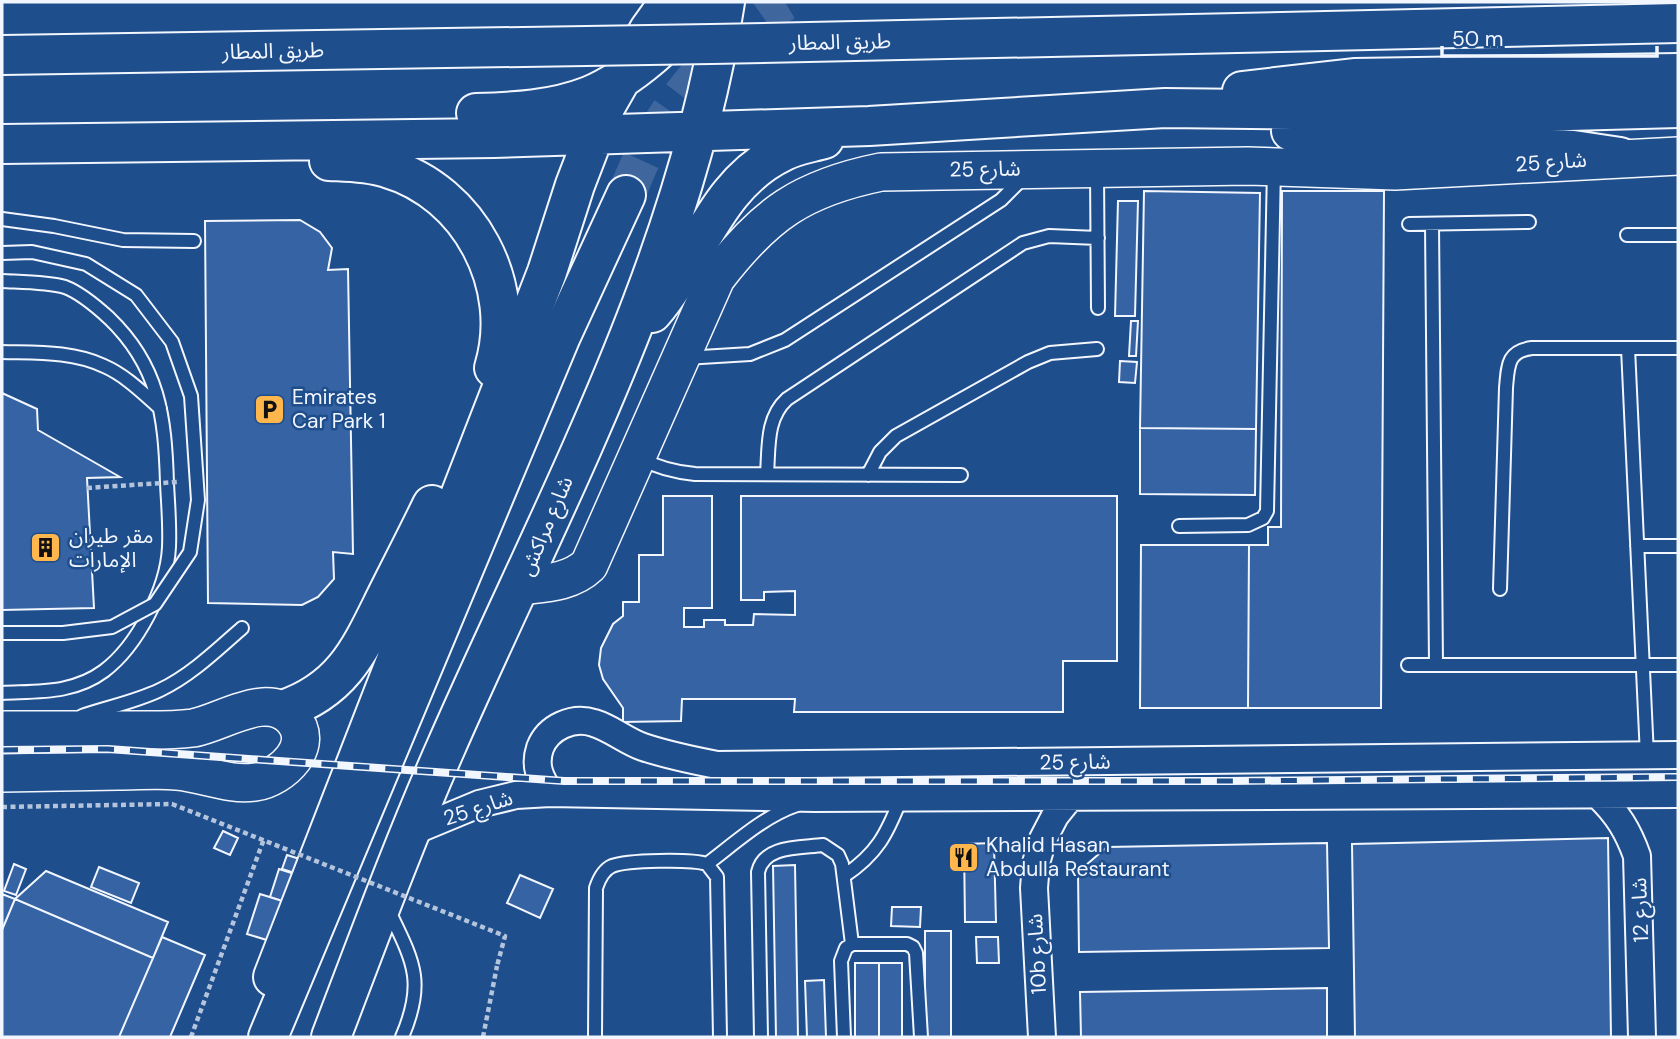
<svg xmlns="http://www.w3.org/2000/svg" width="1680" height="1039" font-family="'DM Sans','Noto Sans Arabic',sans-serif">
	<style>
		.building { fill: #3563a3; stroke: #f2f6ff; stroke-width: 2 }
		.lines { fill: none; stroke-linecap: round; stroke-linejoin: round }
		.highway-tunnel { stroke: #3f679d; stroke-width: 38; stroke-dasharray: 38 19; stroke-linecap: butt }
		.lane-casing { stroke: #f2f6ff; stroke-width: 16 }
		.street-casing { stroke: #f2f6ff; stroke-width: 30 }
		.secondary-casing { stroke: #f2f6ff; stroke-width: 40 }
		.primary-casing { stroke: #f2f6ff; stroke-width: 42 }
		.highway-casing { stroke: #f2f6ff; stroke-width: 42 }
		.path { stroke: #b3c4dc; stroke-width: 4.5; stroke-dasharray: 5 3.5; stroke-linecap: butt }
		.lane { stroke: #1f4e8c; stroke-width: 12 }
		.street { stroke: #1f4e8c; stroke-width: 26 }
		.secondary { stroke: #1f4e8c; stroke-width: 37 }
		.primary { stroke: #1f4e8c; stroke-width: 38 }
		.highway { stroke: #1f4e8c; stroke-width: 38 }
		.rail-casing { stroke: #f2f6ff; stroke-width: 8 }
		.rail { stroke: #1f4e8c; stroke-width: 5; stroke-dasharray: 16; stroke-linecap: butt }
		.lane-bridge-casing { stroke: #f2f6ff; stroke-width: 16; stroke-linecap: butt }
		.highway-bridge-casing { stroke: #f2f6ff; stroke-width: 42; stroke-linecap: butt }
		.path-bridge { stroke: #b3c4dc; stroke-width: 4.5; stroke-dasharray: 5 3.5; stroke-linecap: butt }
		.lane-bridge { stroke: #1f4e8c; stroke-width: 12 }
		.highway-bridge { stroke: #1f4e8c; stroke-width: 38 }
		.labels { text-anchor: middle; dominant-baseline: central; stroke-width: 5; stroke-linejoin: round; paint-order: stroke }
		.street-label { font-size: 21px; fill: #f2f6ff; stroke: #1f4e8c }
		.poi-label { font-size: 21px; fill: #f2f6ff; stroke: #1f4e8c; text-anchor: start }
	</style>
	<rect width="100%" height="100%" fill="#1f4e8c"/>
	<path class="building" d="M1144 191 1260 193 1256 429 1140 428Z
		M1282 191H1384L1381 708H1248L1249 545H1268V527H1281Z
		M1118 201H1138L1135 316H1115Z
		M300 220 320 232 332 248 328 270 348 269 353 554 333 552 334 579 318 597 302 605 208 603 205 221Z
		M1131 321H1138L1136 356H1129Z
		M1120 361 1137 362 1135 383 1119 382Z
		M2 393 37 409 38 430 120 477 87 478 94 608 2 610Z
		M1140 428 1256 429 1255 495 1140 494Z
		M663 496H712V608H684V627H704V620H725V625H753L754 614 795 615V591L764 592V600H741V496H1117V661H1063V712H794L795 699H682L681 721 623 722V708L603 679 599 665 601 648 613 624 623 616V602H639V555H663Z
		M1141 545H1249L1248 708H1140Z
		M223 831 238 838 230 855 214 848Z
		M1608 838 1611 1037H1355L1352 844Z
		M994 843 996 922H965L964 844Z
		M1327 843 1329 948 1079 952 1078 872 1107 847Z
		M287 855 306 861 301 875 282 869Z
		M14 864 26 869 16 895 4 891Z
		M795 865 798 1037H776L773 866Z
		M99 867 139 883 131 903 91 887Z
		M279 869 304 877 295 905 270 897Z
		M46 871 168 922 153 958 15 899Z
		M520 875 553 889 540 918 507 903Z
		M2 894 15 899 2 930Z
		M260 894 295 905 283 945 247 934Z
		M15 899 153 958 119 1037H2V930Z
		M892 907H921L920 927 891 926Z
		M925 931H951V1037H925Z
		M162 937 205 955 170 1037H119Z
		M976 937H998L999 963H977Z
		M855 963H879V1037H855Z
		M879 963H902V1037H879Z
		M824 980 826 1037H807L805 981Z
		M1327 988V1037H1081L1080 992Z"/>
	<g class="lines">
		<path class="highway-tunnel" d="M626 195C634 177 641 158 651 141 684 85 729 35 785 2"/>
		<defs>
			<path id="lane" d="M1097 172 1098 308
				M2 219 54 226 123 240 194 241
				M1409 224 1529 222
				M1432 224 1436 665
				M1627 235H1678
				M2 281C20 282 48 282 65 287 81 293 97 307 109 318 159 366 165 416 167 483 168 504 170 525 169 547 167 589 137 646 104 671 73 694 38 691 2 693
				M1628 348 1647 756
				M2 352C36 353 72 351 104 366 125 375 143 393 160 408
				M685 358 750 354 785 340 1001 200 1025 176
				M639 458C658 468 674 472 695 474L961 475
				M767 474C769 447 766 418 787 399L1023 243 1049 236 1098 238
				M868 475 880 452 896 436 1028 362 1050 353 1097 349
				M1179 526 1248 525 1263 518 1267 511 1274 168
				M1637 546H1678
				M1500 589 1506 388C1508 366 1507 351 1532 348H1678
				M1408 665H1678
				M82 716C108 707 135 702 160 690 190 676 217 650 242 628
				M707 864C735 843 764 816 797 805
				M844 876C877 854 887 834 901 798
				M388 909C413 961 426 981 402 1037
				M595 1037 596 888C599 879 603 870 612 866 627 860 691 859 707 864L717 877 720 1037
				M761 1037 758 872C764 845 800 848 823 845L838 855 842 864 852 944
				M844 1037 841 961 846 948 852 944H907L913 947 916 953 921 1037"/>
			<path id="street" d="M550 793C540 778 534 766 540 748 548 727 573 716 594 723 611 728 626 741 643 747 667 755 691 760 717 765L1678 755
				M1598 795C1618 814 1628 831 1637 856L1642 1037
				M409 833 479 804 516 795 550 793 815 798 1678 794
				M1042 1037 1034 888 1036 863 1043 839 1055 816 1071 796"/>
			<path id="secondary" d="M520 586C545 583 570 583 589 565L716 278C765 214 802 188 881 172L1248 166 1395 171 1678 156
				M2 730C42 730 83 730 124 730 147 730 170 731 193 728 222 723 267 690 292 718 317 745 282 778 255 782 229 786 203 773 177 771 158 769 138 771 119 771 80 772 41 772 2 773"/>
			<path id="primary" d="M1242 91 1354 78 1678 73
				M476 113C514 112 553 110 589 96 635 77 673 37 707 2
				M1291 131 1323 137 1573 150 1620 157
				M2 144 494 138 869 126 1165 108 1533 112 1678 108
				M329 161C349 162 368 162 387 168 470 192 519 286 494 368
				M652 313C698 260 715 184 782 152 795 145 810 143 824 139
				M283 710C345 689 361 647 388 593 403 563 418 534 432 505
				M273 977 547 272 575 185 605 107 649 30 669 2
				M331 1037C368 940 404 842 446 747 552 505 685 265 725 2"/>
			<path id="highway" d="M1191 34 1678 23
				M268 1037 561 336 626 195"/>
		</defs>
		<use href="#lane" class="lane-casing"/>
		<use href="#street" class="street-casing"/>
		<use href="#secondary" class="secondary-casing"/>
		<use href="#primary" class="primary-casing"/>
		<use href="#highway" class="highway-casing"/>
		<path class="path" d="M191 1037 264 839
			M483 1037 497 966"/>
		<use href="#lane" class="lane"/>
		<use href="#street" class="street"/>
		<use href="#secondary" class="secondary"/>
		<use href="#primary" class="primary"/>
		<use href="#highway" class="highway"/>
		<defs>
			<path id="rail" d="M2 750 108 749 564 781H1229L1678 777"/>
		</defs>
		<use href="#rail" class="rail-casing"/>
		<use href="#rail" class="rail"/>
		<defs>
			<path id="lane-bridge" d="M2 253 32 252 86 264 136 295 172 342 191 396 198 500 190 552 155 604 112 627 63 633H2"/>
			<path id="highway-bridge" d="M2 55 711 44 1191 34"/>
		</defs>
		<use href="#lane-bridge" class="lane-bridge-casing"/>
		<use href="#highway-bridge" class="highway-bridge-casing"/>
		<path class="path-bridge" d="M87 488 177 482
			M2 807 172 804 505 936 497 966"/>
		<use href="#lane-bridge" class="lane-bridge"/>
		<use href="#highway-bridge" class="highway-bridge"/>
	</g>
	<defs>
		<symbol id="parking-square" viewBox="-11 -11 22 22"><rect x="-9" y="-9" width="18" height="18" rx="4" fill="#ffb74d" stroke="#1f4e8c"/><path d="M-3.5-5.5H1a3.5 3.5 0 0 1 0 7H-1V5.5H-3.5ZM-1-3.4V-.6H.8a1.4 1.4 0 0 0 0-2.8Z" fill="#111"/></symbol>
		<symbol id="building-square" viewBox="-11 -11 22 22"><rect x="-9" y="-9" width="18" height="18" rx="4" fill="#ffb74d" stroke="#1f4e8c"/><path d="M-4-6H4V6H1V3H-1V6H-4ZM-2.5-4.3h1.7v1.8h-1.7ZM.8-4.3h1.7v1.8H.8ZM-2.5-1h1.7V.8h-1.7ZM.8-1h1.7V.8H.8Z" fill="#111"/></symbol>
		<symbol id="restaurant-square" viewBox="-11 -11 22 22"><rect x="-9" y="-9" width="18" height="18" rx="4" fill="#ffb74d" stroke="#1f4e8c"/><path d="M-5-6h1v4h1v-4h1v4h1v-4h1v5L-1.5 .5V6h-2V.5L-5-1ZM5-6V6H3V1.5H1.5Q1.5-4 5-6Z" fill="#111"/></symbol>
	</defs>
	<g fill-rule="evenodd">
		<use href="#parking-square" x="252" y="392" width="35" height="35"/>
		<use href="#building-square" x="28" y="530" width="35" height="35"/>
		<use href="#restaurant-square" x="946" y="840" width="35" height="35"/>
	</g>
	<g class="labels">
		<g class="street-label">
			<text transform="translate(840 42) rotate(-1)">طريق المطار</text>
			<text transform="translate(273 51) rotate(-1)">طريق المطار</text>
			<text transform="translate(1551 162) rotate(-4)">شارع 25</text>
			<text transform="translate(985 169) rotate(-1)">شارع 25</text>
			<text transform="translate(546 526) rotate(-67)">شارع مراكش</text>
			<text transform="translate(1075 762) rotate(-1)">شارع 25</text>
			<text transform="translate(478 808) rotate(-18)">شارع 25</text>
			<text transform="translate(1640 910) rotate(-92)">شارع 12</text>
			<text transform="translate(1037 954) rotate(-93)">10b شارع</text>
		</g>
		<g class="poi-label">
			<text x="292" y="397">Emirates<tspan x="292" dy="24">Car Park 1</tspan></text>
			<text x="69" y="536">مقر طيران<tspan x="69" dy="24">الإمارات</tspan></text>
			<text x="986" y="845">Khalid Hasan<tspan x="986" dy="24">Abdulla Restaurant</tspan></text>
		</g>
	</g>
	<rect width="1680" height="1039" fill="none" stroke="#f2f6ff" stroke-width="7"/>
	<path d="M1442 46v10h215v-10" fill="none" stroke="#f2f6ff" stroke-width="3.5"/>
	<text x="1452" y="46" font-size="21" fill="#f2f6ff" stroke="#1f4e8c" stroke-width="5" paint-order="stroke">50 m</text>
</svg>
